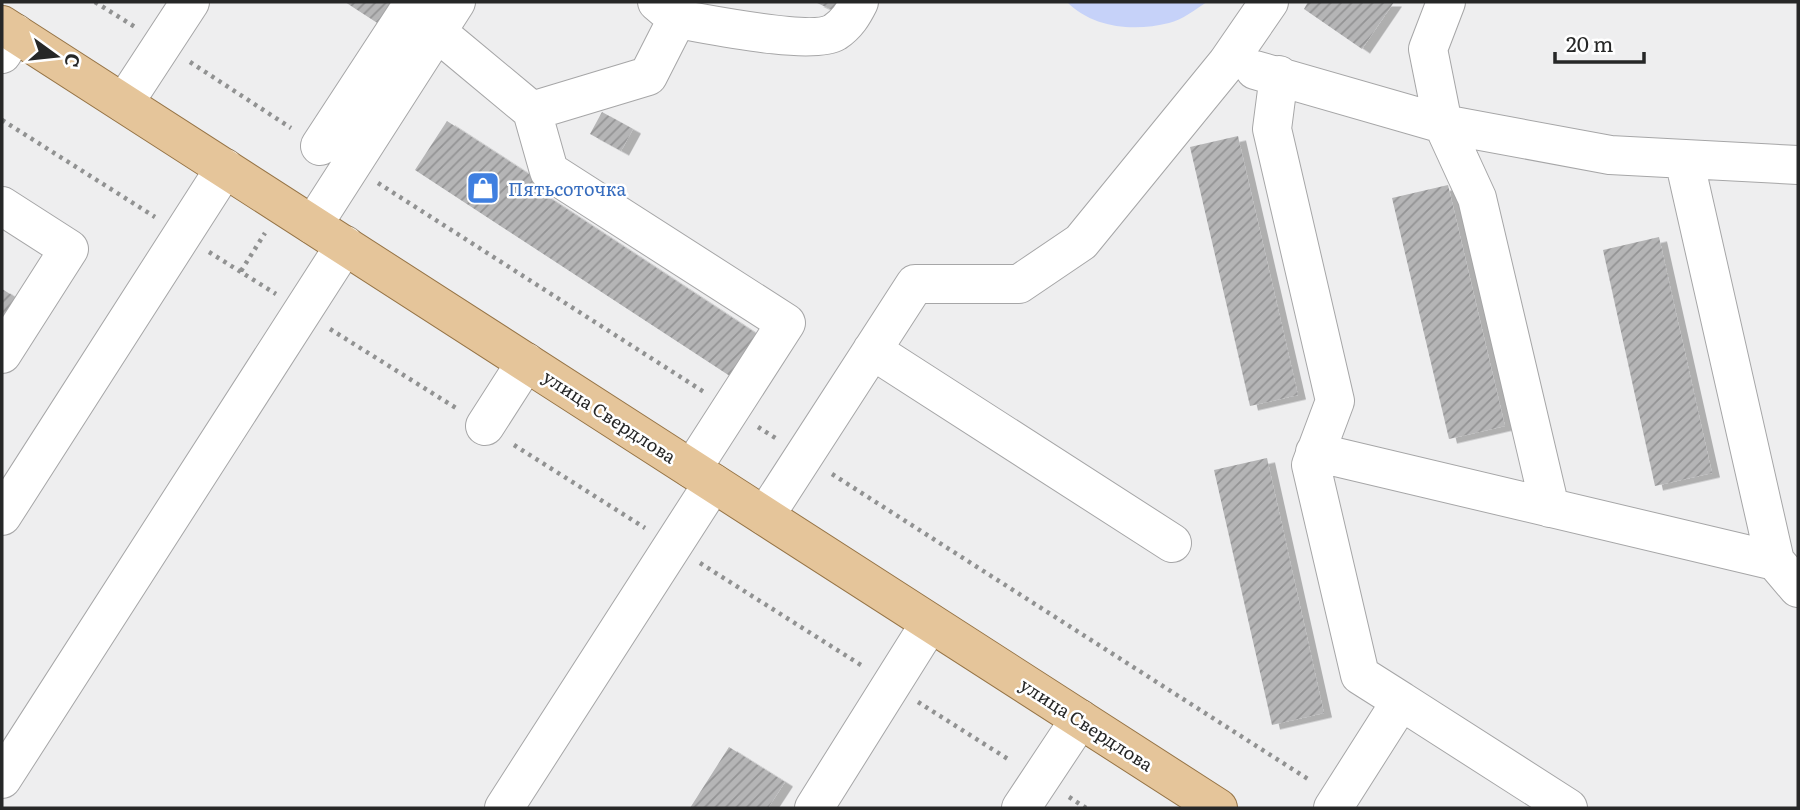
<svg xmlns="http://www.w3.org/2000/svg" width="1800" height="810" font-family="Literata,serif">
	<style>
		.pitch { fill: #c6d2f9 }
		.building { fill: url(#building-hatch); filter: url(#shadow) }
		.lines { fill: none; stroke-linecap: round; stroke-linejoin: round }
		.minor-casing { stroke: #a6a6a7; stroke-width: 40 }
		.major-casing { stroke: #967446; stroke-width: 40 }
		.path { stroke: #919292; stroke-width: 4.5; stroke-dasharray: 3.5 5; stroke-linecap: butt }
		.minor { stroke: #fff; stroke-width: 38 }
		.major { stroke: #e5c59a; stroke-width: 38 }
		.labels { text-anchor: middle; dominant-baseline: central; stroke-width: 5; stroke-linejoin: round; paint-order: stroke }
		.shop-label { font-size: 18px; fill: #366cbe; stroke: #fff; text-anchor: start }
		.street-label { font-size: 18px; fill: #262727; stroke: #fff }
	</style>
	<defs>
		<pattern id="building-hatch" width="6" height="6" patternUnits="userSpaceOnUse" patternTransform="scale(1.75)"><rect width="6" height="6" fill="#b5b5b6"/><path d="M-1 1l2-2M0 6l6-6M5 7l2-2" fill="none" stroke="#939394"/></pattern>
		<filter id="shadow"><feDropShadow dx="8" dy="4.5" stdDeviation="0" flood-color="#0004"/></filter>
	</defs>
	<rect width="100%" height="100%" fill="#eeeeef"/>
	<path class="pitch" d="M1067 2H1207C1196 9 1182 20 1169 23 1134 32 1093 28 1067 2Z"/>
	<path class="building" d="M345 2H397L382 26Z
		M815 2H849L843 15Z
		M1308 2H1394L1362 49 1304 9Z
		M602 112 633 129 621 151 590 134Z
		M447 121 535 178 530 185 763 338 736 380 415 170Z
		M1238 136 1298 395 1250 406 1190 147Z
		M1448 185 1505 426 1449 439 1392 198Z
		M1659 237 1712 473 1655 486 1603 250Z
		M2 289 20 300 2 328Z
		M1267 458 1324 713 1272 725 1214 470Z
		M729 747 785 782 768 808H690Z"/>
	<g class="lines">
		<defs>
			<path id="minor" d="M1446 2 1428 49 1443 124 1477 198 1550 508
				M677 19C708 24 812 46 835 32 847 24 853 14 859 2
				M437 32 532 111 549 171 786 323 692 469
				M2 54 15 33
				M1255 70 1443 124 1610 155 1798 165
				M1279 75 1272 129 1335 401 1311 465 1360 675 1401 701
				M124 103 190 2
				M532 111 648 76 677 19 657 2
				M320 146 414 2
				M1684 159 1775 561 1798 588
				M2 206 69 249 2 354
				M313 225 456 2
				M872 350 1172 543
				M485 426 526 362
				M1315 452 1775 561
				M2 516 225 168
				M765 516 915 284H1019L1081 242 1227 63 1269 2
				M2 779 345 245
				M504 808 713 483
				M814 808 930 623
				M1021 808 1080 719
				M1333 808 1401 701 1568 808"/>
			<path id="major" d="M2 25 1218 808"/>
		</defs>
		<use href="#minor" class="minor-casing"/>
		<use href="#major" class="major-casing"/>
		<path class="path" d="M95 2 135 27
			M190 62 291 128
			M2 120 155 217
			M378 183 704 392
			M209 252 276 294
			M241 271 265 233
			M330 329 456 408
			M758 427 777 439
			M514 445 645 528
			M832 474 1311 781
			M700 563 864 667
			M918 702 1011 761
			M1069 797 1086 808"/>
		<use href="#minor" class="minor"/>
		<use href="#major" class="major"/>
	</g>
	<defs>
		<symbol id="shop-square" viewBox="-11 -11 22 22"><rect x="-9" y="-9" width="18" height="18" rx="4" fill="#3f7fe0" stroke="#fff"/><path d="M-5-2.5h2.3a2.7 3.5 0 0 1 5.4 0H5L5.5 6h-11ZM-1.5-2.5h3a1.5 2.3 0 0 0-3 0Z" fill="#fff"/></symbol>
	</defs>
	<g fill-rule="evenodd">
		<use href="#shop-square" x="464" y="169" width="38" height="38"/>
	</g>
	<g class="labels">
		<g class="shop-label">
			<text x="508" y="188">Пятьсоточка</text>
		</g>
		<g class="street-label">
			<text transform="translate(610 416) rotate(33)">улица Свердлова</text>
			<text transform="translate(1087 724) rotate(33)">улица Свердлова</text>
		</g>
	</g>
	<rect width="1800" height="810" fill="none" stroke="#262727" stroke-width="7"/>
	<g transform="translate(56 56) rotate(105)" stroke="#ffffff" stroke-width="5" paint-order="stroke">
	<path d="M0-5L12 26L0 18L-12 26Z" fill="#262727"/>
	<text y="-10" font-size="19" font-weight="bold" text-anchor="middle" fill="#262727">С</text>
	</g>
	<path d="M1555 52v10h89v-10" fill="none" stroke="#262727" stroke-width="3.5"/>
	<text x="1566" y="52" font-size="21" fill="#262727" stroke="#ffffff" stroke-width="5" paint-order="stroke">20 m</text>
</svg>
